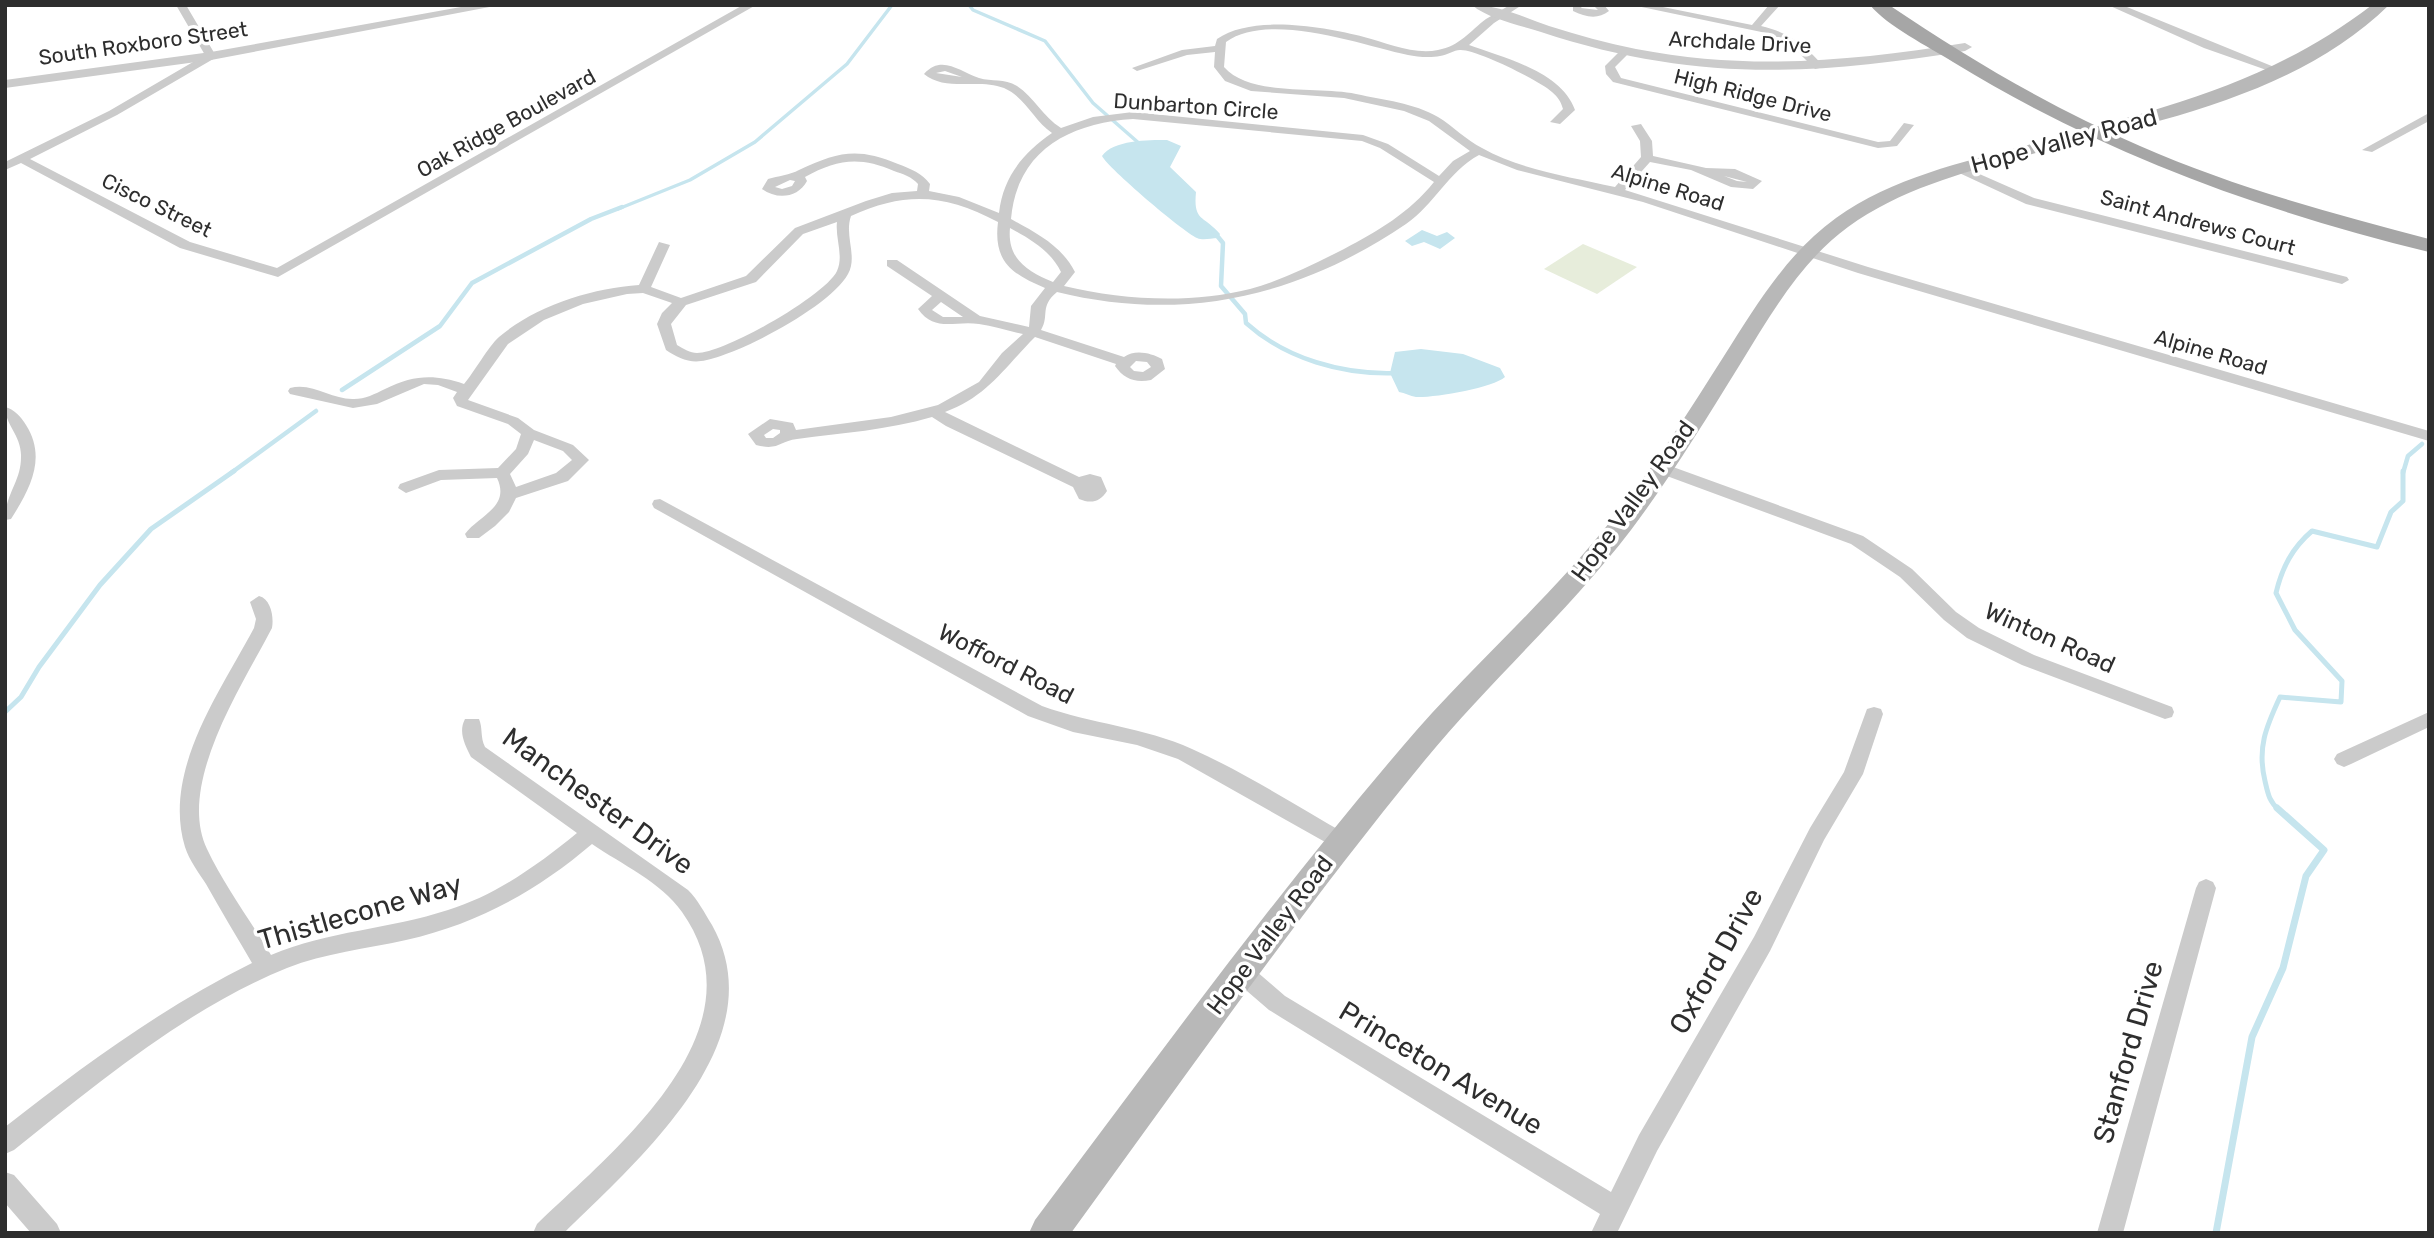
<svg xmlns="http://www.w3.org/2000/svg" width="2434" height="1238" font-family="Rubik,sans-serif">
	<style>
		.green { fill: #e7eddb }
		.water { fill: #c6e5ee }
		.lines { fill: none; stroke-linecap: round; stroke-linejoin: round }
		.stream-far3 { stroke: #c6e5ee; stroke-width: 3.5 }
		.stream-far2 { stroke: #c6e5ee; stroke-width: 4.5 }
		.stream-far1 { stroke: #c6e5ee; stroke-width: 5 }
		.stream { stroke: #c6e5ee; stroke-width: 7 }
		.minor { fill: #cbcbcb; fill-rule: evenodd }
		.tertiary { fill: #cbcbcb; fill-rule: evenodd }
		.secondary { fill: #b8b8b8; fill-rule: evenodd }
		.primary { fill: #a6a6a6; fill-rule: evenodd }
		.labels { text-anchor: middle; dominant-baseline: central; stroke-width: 7; stroke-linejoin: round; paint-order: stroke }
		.far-street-label { font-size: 21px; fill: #2e2e2e; stroke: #fff }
		.street-label { font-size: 24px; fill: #2e2e2e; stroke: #fff }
		.near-street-label { font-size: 28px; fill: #2e2e2e; stroke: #fff }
	</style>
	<rect width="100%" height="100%" fill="#fff"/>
	<path class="green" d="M1583 244 1637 267 1597 294 1544 269Z"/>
	<path class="water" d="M1167 140 1181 146 1170 167 1196 192C1193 222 1204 215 1220 234L1218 238C1210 238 1204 241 1197 238 1182 231 1108 168 1102 156 1113 140 1148 140 1167 140Z
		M1422 230 1437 236 1447 232 1455 238 1440 249 1424 242 1412 246 1405 241Z
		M1421 349 1463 354 1500 368 1505 377C1493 388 1433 398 1416 397 1410 396 1405 393 1399 392L1390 373 1395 352Z"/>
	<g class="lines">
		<path class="stream-far3" d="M969 5 973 10 1045 41 1093 103 1141 145
			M618 209 690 180 755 142 847 64 892 5"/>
		<path class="stream-far2" d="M1214 232 1223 243 1221 286 1245 314 1246 323C1286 359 1343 375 1396 373
			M342 390 440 326 472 283 591 219 622 207
			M231 473 316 411
			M2403 473 2408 456 2422 444"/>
		<path class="stream-far1" d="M5 712 21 697 39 667 100 585 151 529 234 471
			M2279 810C2269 801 2268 794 2265 781 2257 748 2266 727 2280 697L2341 702 2342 681 2295 630 2276 593C2282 568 2292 548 2312 531L2377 547 2391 512 2403 501V471"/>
		<path class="stream" d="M2216 1233 2252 1037 2283 968 2306 876 2324 850 2277 808"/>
		<path class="minor" d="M176 5H186L216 56 215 58 117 115 30 159 190 242 277 268 743 5H756L278 277 180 248 21 163 5 170V162L109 111 205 55Z
			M1510 5H1522L1494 23 1469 45C1504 58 1561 71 1575 110L1560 124 1550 122 1563 109C1561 102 1558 97 1552 92 1540 81 1476 49 1460 50 1454 50 1447 55 1440 56 1431 58 1417 57 1408 55 1361 45 1269 11 1226 42L1224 67C1250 97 1318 86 1356 94 1384 100 1414 103 1438 117 1453 126 1466 140 1482 148 1521 170 1571 177 1615 187L1641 157 1640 141 1631 126 1641 124 1652 141 1653 156 1706 168 1735 169 1762 181 1753 189 1731 187 1691 170 1650 162 1625 190 1868 267 2429 431V441L1858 273 1643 202 1517 170 1479 155C1448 172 1434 205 1406 224 1298 297 1183 323 1057 292 1039 307 1050 315 1041 330L1124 357C1135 349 1151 353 1162 359L1165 369 1151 380C1135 383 1124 379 1115 366L1116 364 1035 337C1005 367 987 397 945 412L1079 477 1090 474 1101 477 1107 491C1100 502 1091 504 1079 499L1073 487 946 426 932 417C888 430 842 433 797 439 779 441 779 451 756 445L748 434 770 419 793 423 796 430 891 417 938 405 979 382 1002 353 1023 334C1008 331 994 326 979 324 955 320 935 333 918 309L932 296 887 266V260H897L980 316 1029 327 1031 306 1045 288C1012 274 993 262 998 222 945 194 906 191 851 216 844 236 858 256 848 274 831 306 737 356 701 361 689 363 676 357 666 350L657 324 662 313 672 303 643 293 627 294 583 304 544 320 508 344 468 400 518 418 534 430 573 445 589 460 568 481 516 498 509 512 495 526 479 538H467L465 534C478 516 511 507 497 478L441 480 406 493 398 488 400 484 439 470 498 468 516 449 521 434 508 424 457 406 453 398 457 392 438 385 424 384 377 404 353 408 290 394 288 391 290 388C313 382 332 400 354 399 365 399 375 394 385 389 414 375 434 374 464 384 475 371 488 347 499 337 535 306 592 288 639 285L659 242 670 245 651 287 681 298 746 276 795 228 866 201 892 193 917 191 918 184C912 177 903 174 894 171 860 156 837 159 805 177L807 181C798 198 777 200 762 189L768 179C778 176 790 175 799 170 838 152 857 147 898 164 911 169 922 173 930 184L929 191 959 197 999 213C1003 177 1023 153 1052 133 1034 121 1025 97 1004 88 979 78 945 92 924 74 942 54 960 72 979 78 992 82 1004 78 1017 86 1034 97 1043 117 1061 128L1093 117 1133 112 1363 135 1388 144 1439 176 1453 161 1470 151 1429 121 1404 111 1344 98 1251 91 1225 81 1214 67 1215 52 1187 55 1137 71 1132 68 1182 50 1215 46 1217 39C1252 14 1325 27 1364 37 1387 43 1414 55 1438 50 1460 46 1470 31 1486 19 1494 14 1502 10 1510 5ZM945 71 962 77 936 73ZM1133 119 1362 141 1380 148 1434 182C1409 213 1378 231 1344 249 1314 264 1283 280 1250 289 1190 304 1123 300 1064 286L1075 272C1061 245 1036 233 1011 219 1017 150 1070 123 1133 119ZM1724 176 1747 182 1737 181ZM790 180 795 181 792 186 782 189 775 187ZM837 222C835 238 844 256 837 271 826 295 725 353 697 353 690 353 684 349 677 345L671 324 686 305 756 282 803 234ZM1010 228C1030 239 1051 251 1061 272L1053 282C1027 271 1007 259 1010 228ZM941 302 963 317H943L932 310ZM1136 361 1147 362 1151 367 1143 372 1134 371 1130 367ZM773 429 780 430V433L773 438H766L764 435ZM534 440 563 451 572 460 556 473 516 487 510 474 528 454Z
			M1573 5H1583L1581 8 1598 10 1593 5H1604L1609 11C1598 20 1585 17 1573 11Z
			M1632 5H1653L1752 25 1769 5H1780L1761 26C1788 32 1806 46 1824 67L1815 69 1791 45 1771 34Z
			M2108 5H2122L2284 71 2275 73 2204 48Z
			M1621 50 1630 52 1615 67 1621 78 1878 142 1890 141 1904 123 1914 125 1897 146 1878 148 1613 82 1606 74 1605 66Z
			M2429 113V121L2372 152 2362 150Z
			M1959 165 2034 198 2347 277 2349 280 2342 284 2026 204 1955 171 1953 169Z
			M5 407C14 409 21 417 26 425 47 458 30 489 11 519L5 520C5 494 21 482 21 457 22 436 5 425 5 407Z
			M1662 463 1863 536 1912 569 1956 612 1979 628 2034 655 2172 707 2174 712 2172 717 2165 719 2022 665 1967 638 1944 620 1900 577 1851 544 1656 472 1654 468Z
			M660 499 1042 706C1091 724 1144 727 1192 749 1244 772 1298 807 1348 835L1351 841 1348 847 1341 849 1334 847 1178 759 1137 745 1073 732 1028 716 654 508 652 504 654 500Z
			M259 596C271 599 274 617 272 628 243 684 176 784 207 849 224 885 250 920 271 955 328 931 390 929 448 910 496 895 538 865 577 833L471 757C465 745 458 732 465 719H479C483 728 480 737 485 747L688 890C698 900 704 912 712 925 777 1041 639 1159 564 1233H533L537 1224C615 1149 766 1030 682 912 661 882 621 864 592 844 537 891 477 924 406 940 366 949 325 953 287 968 186 1009 98 1083 14 1150L5 1154V1127C83 1066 163 1007 252 963 237 937 221 911 206 884 199 873 189 860 185 847 162 771 220 692 254 628L256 619 250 602Z
			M1874 707 1881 709 1883 714 1863 774 1824 840 1770 951 1657 1151 1617 1233H1591L1600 1214 1269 1010 1233 979 1230 972 1233 965 1241 962 1249 965 1285 996 1611 1192 1639 1135 1754 937 1810 828 1844 772 1867 709Z
			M2429 712V727L2351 764 2344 767 2337 764 2334 759 2337 754Z
			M2206 879 2213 882 2216 888 2123 1233H2097L2196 888 2199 882Z
			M5 1172 14 1175 57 1224 61 1233H31L5 1203Z"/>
		<path class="tertiary" d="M472 5H500L211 60 5 88V80L211 52Z
			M1472 5C1499 5 1523 17 1549 26 1577 35 1607 43 1636 49 1751 71 1851 61 1965 43L1972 47 1965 51C1810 76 1693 82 1541 32 1520 25 1488 19 1472 5Z"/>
		<path class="secondary" d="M2372 5H2389C2293 99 2146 123 2021 157 1961 173 1899 190 1848 227 1800 262 1770 316 1739 366 1705 421 1670 478 1631 530 1568 612 1490 681 1425 760 1300 912 1187 1074 1071 1233H1029L1035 1220C1155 1060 1273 898 1403 746 1470 667 1549 600 1613 518 1654 467 1689 411 1724 356 1756 306 1787 253 1836 218 1892 178 1962 162 2028 145 2155 110 2265 87 2372 5Z"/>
		<path class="primary" d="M1870 5H1889C1969 59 2052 108 2140 146 2233 187 2331 213 2429 239V252C2261 211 2101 153 1953 62 1929 47 1887 26 1870 5Z"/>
	</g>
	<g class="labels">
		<g class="far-street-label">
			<text transform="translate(1740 42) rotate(3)">Archdale Drive</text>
			<text transform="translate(143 43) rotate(-8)">South Roxboro Street</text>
			<text transform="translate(1753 95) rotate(14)">High Ridge Drive</text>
			<text transform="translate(1196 106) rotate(4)">Dunbarton Circle</text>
			<text transform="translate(506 123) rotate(-29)">Oak Ridge Boulevard</text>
			<text transform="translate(1668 187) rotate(17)">Alpine Road</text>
			<text transform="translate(157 205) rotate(26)">Cisco Street</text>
			<text transform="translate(2198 222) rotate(15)">Saint Andrews Court</text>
			<text transform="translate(2211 352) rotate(16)">Alpine Road</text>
		</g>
		<g class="street-label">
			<text transform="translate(2064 141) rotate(-15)">Hope Valley Road</text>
			<text transform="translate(1633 501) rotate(-54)">Hope Valley Road</text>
			<text transform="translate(2050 638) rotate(24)">Winton Road</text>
			<text transform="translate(1006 664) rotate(27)">Wofford Road</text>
			<text transform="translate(1270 935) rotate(-53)">Hope Valley Road</text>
		</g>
		<g class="near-street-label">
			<text transform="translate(598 801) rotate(36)">Manchester Drive</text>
			<text transform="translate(360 912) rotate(-16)">Thistlecone Way</text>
			<text transform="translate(1716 961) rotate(-61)">Oxford Drive</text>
			<text transform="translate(2128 1052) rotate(-74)">Stanford Drive</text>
			<text transform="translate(1441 1068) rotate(31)">Princeton Avenue</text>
		</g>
	</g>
	<rect width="2434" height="1238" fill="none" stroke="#2e2e2e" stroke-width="14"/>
</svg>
